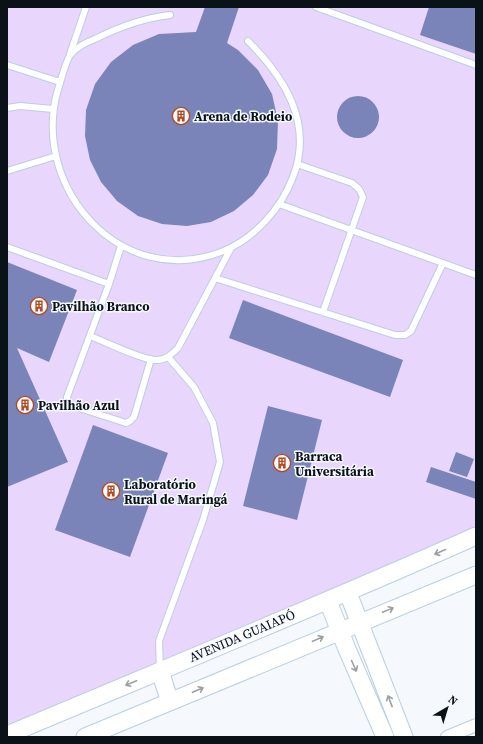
<svg xmlns="http://www.w3.org/2000/svg" width="483" height="744" font-family="'Source Serif 4',serif">
	<style>
		.green { fill: #e8d6fc }
		.building { fill: #7a84b9 }
		.lines { fill: none; stroke-linecap: round; stroke-linejoin: round }
		.service-casing { stroke: #bacfe1; stroke-width: 8 }
		.minor-casing { stroke: #bacfe1; stroke-width: 14 }
		.secondary-casing { stroke: #bacfe1; stroke-width: 19 }
		.service { stroke: #fff; stroke-width: 6 }
		.minor { stroke: #fff; stroke-width: 12 }
		.secondary { stroke: #fff; stroke-width: 17 }
		.oneway { stroke: #9da0a3 }
		.labels { text-anchor: middle; dominant-baseline: central; stroke-width: 3; stroke-linejoin: round; paint-order: stroke }
		.poi-label { font-size: 13px; font-weight: bold; fill: #0a1218; stroke: #f5f9fd; text-anchor: start }
		.street-label { font-size: 13px; fill: #0a1218; stroke: #f5f9fd }
	</style>
	<rect width="100%" height="100%" fill="#f5f9fd"/>
	<path class="green" d="M7 7H476V536L7 735Z"/>
	<path class="building" d="M205 7H239L227 43 238 50 258 70 272 94 278 121 277 149 268 175 253 195 234 211 211 222 187 226 162 224 138 216 117 201 101 182 90 160 85 136 86 110 95 84 111 62 133 45 159 34 196 32Z
		M429 7H476V54L420 35Z
		M337 117a21 21 0 1 1 42 0a21 21 0 1 1-42 0Z
		M7 262 77 290 49 362 17 348 68 462 7 487Z
		M243 300 403 360 390 397 229 338Z
		M268 406 322 420 297 520 243 506Z
		M93 425 168 453 130 557 55 530Z
		M456 452 474 459 467 477 449 471Z
		M431 467 476 482V499L426 482Z"/>
	<g class="lines">
		<defs>
			<path id="service" d="M316 7 476 65
				M170 15C143 18 119 27 95 39 87 42 77 47 71 54 66 59 60 84 57 93 32 189 121 290 221 252 253 240 281 209 293 177 314 123 284 77 248 41
				M70 54 86 7
				M7 65 60 82
				M7 108 20 106 53 109
				M297 164 352 183 359 189 363 197 323 312
				M7 171 56 156
				M279 204 476 275
				M121 246 109 284 67 397V401L70 405 126 423 130 421 134 417 151 359
				M7 247 109 284
				M215 278 395 335H405L411 331 443 263
				M90 336C104 341 144 361 157 360 166 360 172 354 178 348L231 248
				M160 670 159 641 203 520 220 462 213 423 194 387 168 357"/>
			<path id="minor" d="M447 737 476 725"/>
			<path id="secondary" d="M348 593 404 737
				M328 601 347 649 385 737
				M160 671 170 702
				M7 735C164 669 321 605 476 536
				M85 737 476 575"/>
		</defs>
		<use href="#service" class="service-casing"/>
		<use href="#minor" class="minor-casing"/>
		<use href="#secondary" class="secondary-casing"/>
		<use href="#service" class="service"/>
		<use href="#minor" class="minor"/>
		<use href="#secondary" class="secondary"/>
	</g>
	<defs><path id="oneway-shaft" d="M-6 0H5M1.5-3L5.5 0L1.5 3" fill="none" stroke-width="1.6" stroke-linecap="round" stroke-linejoin="round"/></defs>
	<g class="oneway">
		<use href="#oneway-shaft" transform="translate(440 552) rotate(156)"/>
		<use href="#oneway-shaft" transform="translate(388 610) rotate(-22)"/>
		<use href="#oneway-shaft" transform="translate(318 639) rotate(-23)"/>
		<use href="#oneway-shaft" transform="translate(354 666) rotate(66)"/>
		<use href="#oneway-shaft" transform="translate(131 683) rotate(157)"/>
		<use href="#oneway-shaft" transform="translate(198 690) rotate(-23)"/>
		<use href="#oneway-shaft" transform="translate(390 701) rotate(-111)"/>
	</g>
	<defs>
		<symbol id="building-ring" viewBox="-11 -11 22 22"><circle r="9.5" fill="#f5f9fd" stroke="#b14b21" stroke-width="1.5"/><path d="M-4-6H4V6H1V3H-1V6H-4ZM-2.5-4.3h1.7v1.8h-1.7ZM.8-4.3h1.7v1.8H.8ZM-2.5-1h1.7V.8h-1.7ZM.8-1h1.7V.8H.8Z" fill="#b14b21"/></symbol>
	</defs>
	<g fill-rule="evenodd">
		<use href="#building-ring" x="171" y="106" width="20" height="20"/>
		<use href="#building-ring" x="29" y="296" width="20" height="20"/>
		<use href="#building-ring" x="15" y="395" width="20" height="20"/>
		<use href="#building-ring" x="272" y="453" width="20" height="20"/>
		<use href="#building-ring" x="101" y="481" width="20" height="20"/>
	</g>
	<g class="labels">
		<g class="poi-label">
			<text x="194" y="116">Arena de Rodeio</text>
			<text x="52" y="306">Pavilhão Branco</text>
			<text x="38" y="405">Pavilhão Azul</text>
			<text x="295" y="456">Barraca<tspan x="295" dy="15">Universitária</tspan></text>
			<text x="124" y="484">Laboratório<tspan x="124" dy="15">Rural de Maringá</tspan></text>
		</g>
		<g class="street-label">
			<text transform="translate(242 636) rotate(-23)">AVENIDA GUAIAPÓ</text>
		</g>
	</g>
	<rect width="483" height="744" fill="none" stroke="#0a1218" stroke-width="16"/>
	<g transform="translate(447 708) rotate(38)" stroke="#f5f9fd" stroke-width="3" paint-order="stroke">
	<path d="M0-3L7 15L0 10L-7 15Z" fill="#0a1218"/>
	<text y="-6" font-size="11" font-weight="bold" text-anchor="middle" fill="#0a1218">N</text>
	</g>
</svg>
